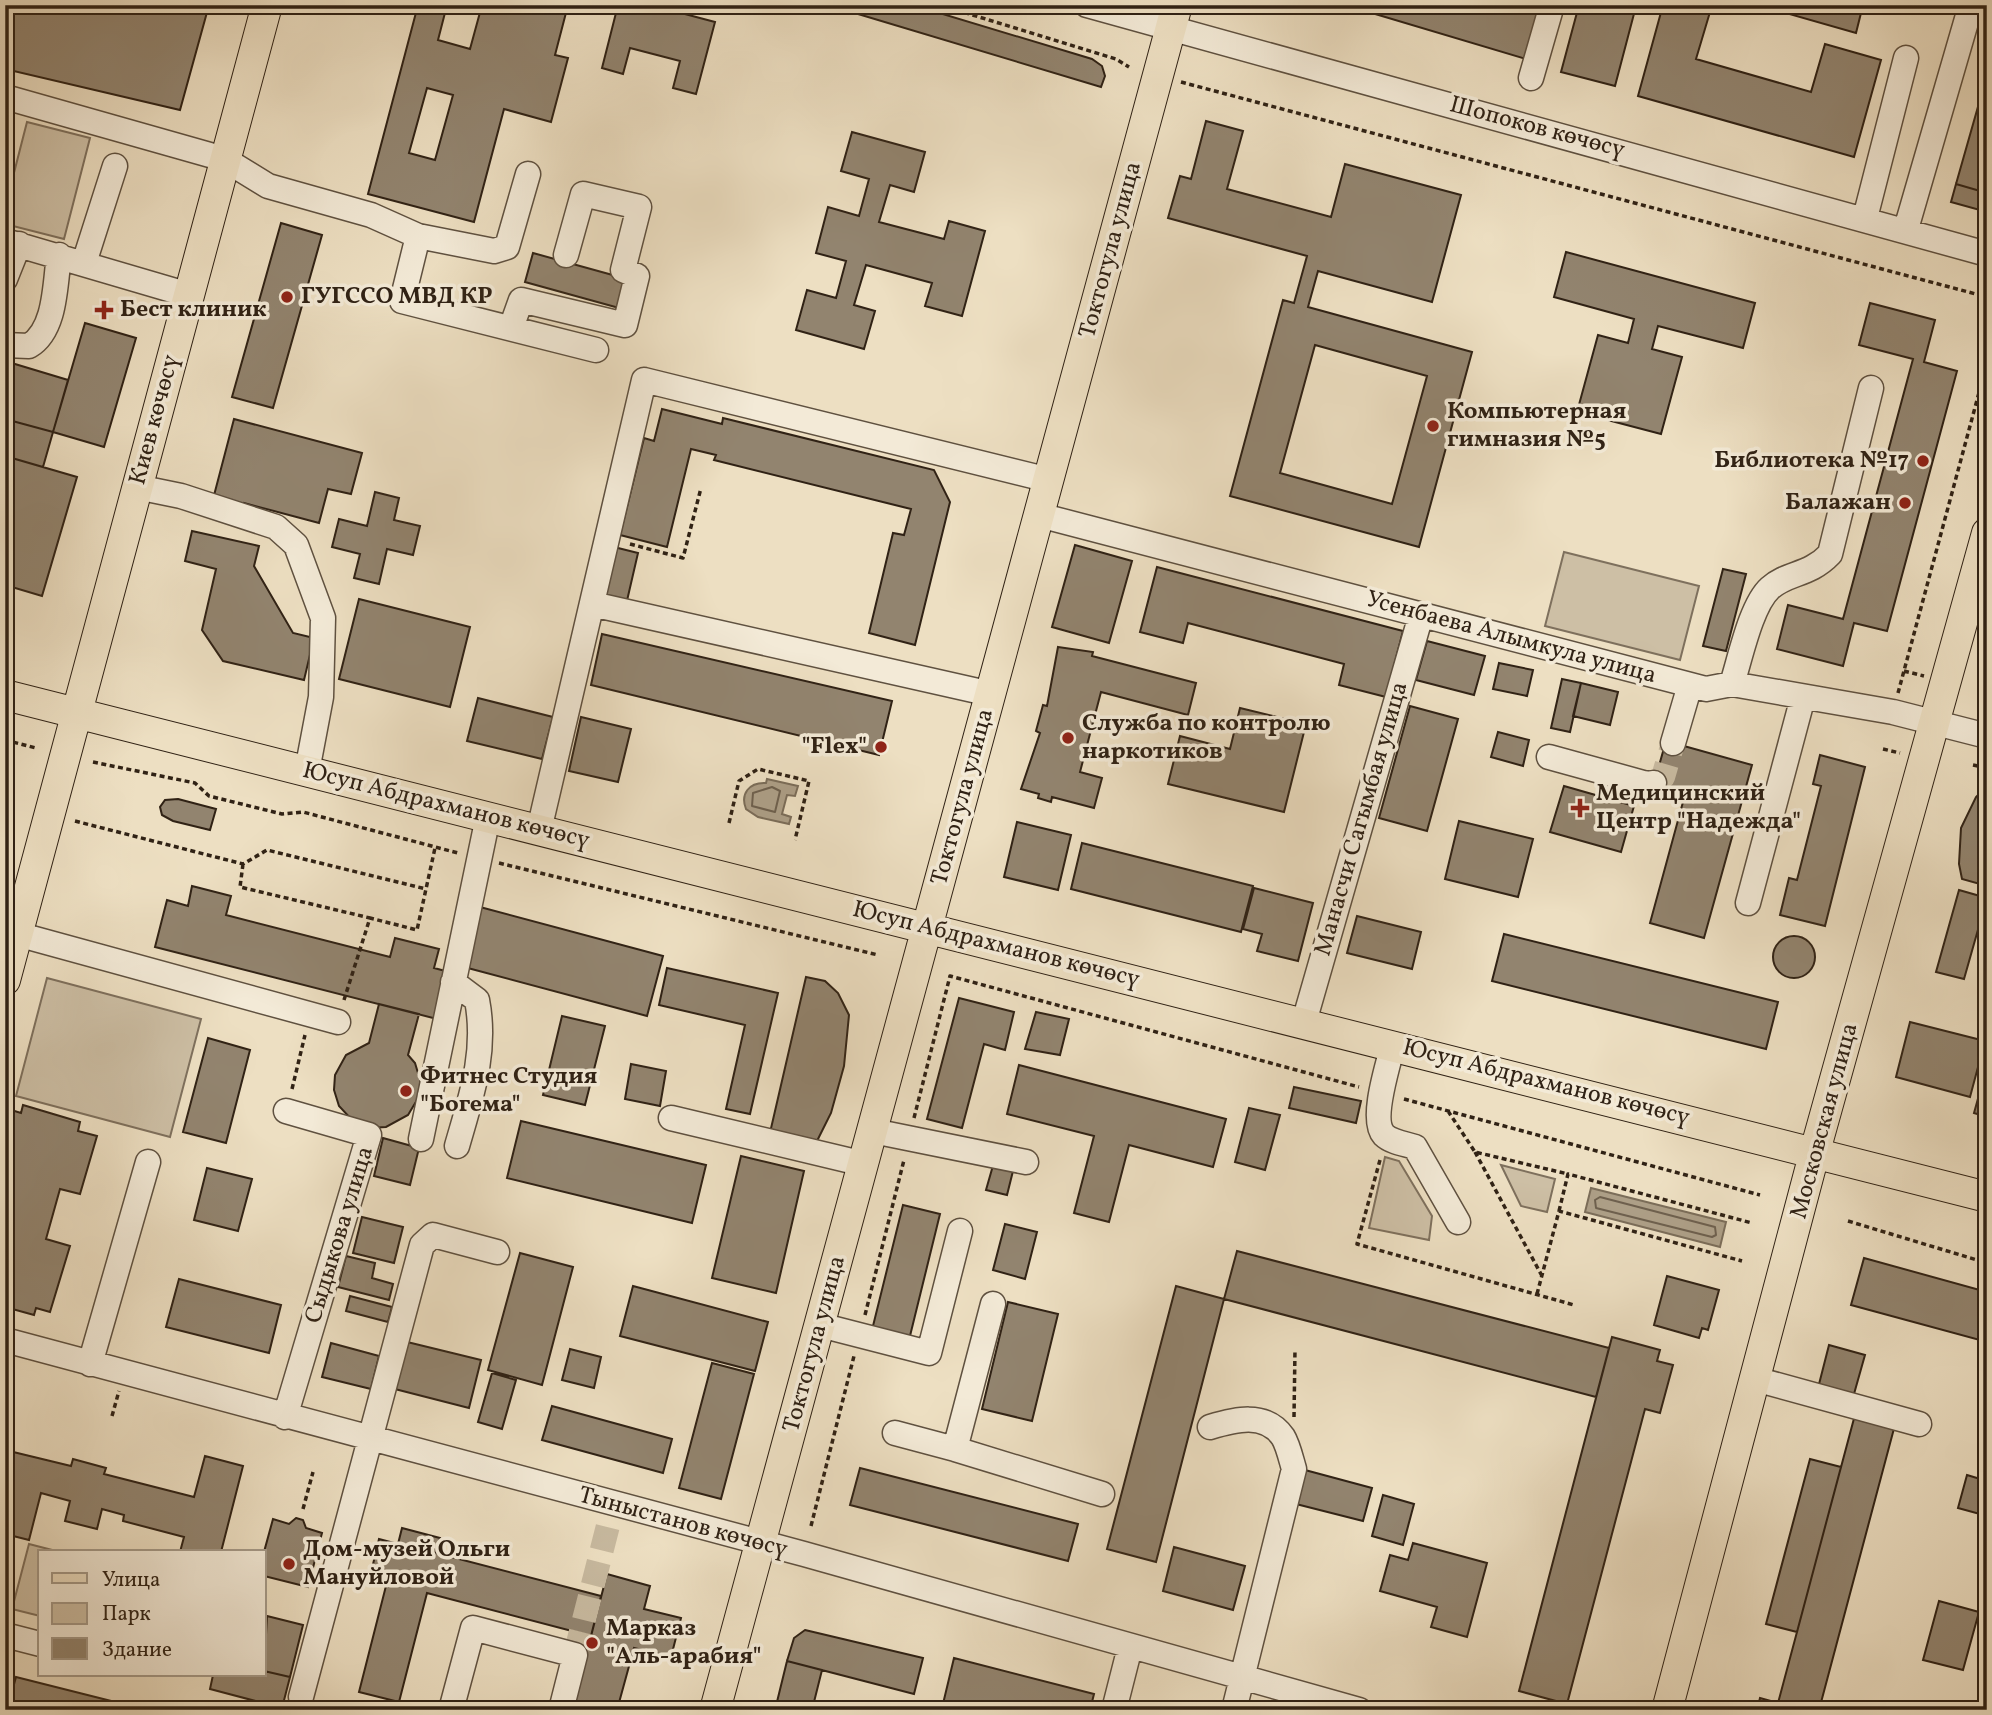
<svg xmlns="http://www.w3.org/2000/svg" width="1992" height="1715" font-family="Vollkorn,serif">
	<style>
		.green { fill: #cdbfa5; stroke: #7e705d; stroke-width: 2 }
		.water { fill: #ad9f87; stroke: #7b6d59; stroke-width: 2 }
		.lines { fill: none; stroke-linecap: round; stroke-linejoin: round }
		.shore { stroke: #6e604e; stroke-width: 2 }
		.building { fill: #92846f; stroke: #302215; stroke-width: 2; fill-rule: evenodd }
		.minor-tunnel { stroke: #c7b99f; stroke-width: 24; stroke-dasharray: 24 12; stroke-linecap: butt }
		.minor-casing { stroke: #5f5140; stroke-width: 27 }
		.major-casing { stroke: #302215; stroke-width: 32 }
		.path { stroke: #302215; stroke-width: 3.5; stroke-dasharray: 5 3.5; stroke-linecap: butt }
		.minor { stroke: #f3ead7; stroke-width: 24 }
		.major { stroke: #eddfc2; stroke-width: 30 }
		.poi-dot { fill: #8f2418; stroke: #f3ead7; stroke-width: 2.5 }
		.labels { text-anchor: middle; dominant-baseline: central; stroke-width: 7; stroke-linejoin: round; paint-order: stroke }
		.street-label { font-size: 24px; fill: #302215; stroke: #f3ead7 }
		.poi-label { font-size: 24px; font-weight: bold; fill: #302215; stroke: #f3ead7; text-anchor: start }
	</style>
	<rect width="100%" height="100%" fill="#eddfc2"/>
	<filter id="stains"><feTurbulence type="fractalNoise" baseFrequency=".00286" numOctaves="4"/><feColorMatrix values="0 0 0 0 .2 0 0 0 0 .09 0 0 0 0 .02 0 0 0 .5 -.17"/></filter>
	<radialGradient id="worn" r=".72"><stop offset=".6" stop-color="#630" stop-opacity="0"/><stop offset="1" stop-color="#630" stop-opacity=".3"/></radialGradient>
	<path class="green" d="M27 122 90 138 64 239 5 224V208Z
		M1564 552 1699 586 1680 660 1545 626Z
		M47 978 201 1019 170 1137 16 1096Z
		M1385 1157 1399 1161 1432 1216 1429 1240 1369 1228Z
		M1501 1165 1555 1179 1547 1212 1521 1206Z
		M29 1544 60 1552H40V1616L12 1609Z"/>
	<path class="water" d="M767 779 798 786 795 796 787 795 782 814 791 817 789 824 758 817 746 809C740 794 749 782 766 783Z
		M1591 1188 1726 1222 1720 1247 1585 1212Z"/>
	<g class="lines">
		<path class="shore" d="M772 787 780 791 775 812 752 806 753 793Z
			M1600 1197 1715 1227 1716 1235 1712 1237 1596 1208 1595 1200Z"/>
	</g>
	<path class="building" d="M5 5H209L180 110 5 69Z
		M418 5H447L438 40 470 49 482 5H568L555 55 568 58 551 122 504 109 474 222 368 194ZM427 88 453 95 435 160 409 153Z
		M618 5H651L715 22 696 94 673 88 680 61 630 48 623 74 602 68Z
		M828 5H913L1092 59 1102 66 1105 76 1101 87Z
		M1345 5H1541L1526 59Z
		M1579 5H1618L1635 10 1615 86 1561 72Z
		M1663 5H1685L1710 12 1696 59 1811 92 1825 44 1881 60 1854 157 1638 96Z
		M1758 5H1863L1856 33Z
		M1987 75V193L1956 184Z
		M1206 121 1243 131 1227 189 1331 217 1345 164 1461 195 1432 302 1318 271 1308 307 1472 352 1419 547 1230 496 1283 300 1294 303 1307 256 1168 218 1180 176 1191 179ZM1315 345 1427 376 1392 504 1280 473Z
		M852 132 925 152 914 192 890 185 879 222 944 239 949 221 985 231 962 316 925 306 932 283 866 265 854 305 875 311 864 349 796 330 807 290 836 298 846 261 816 253 828 207 859 216 869 179 841 171Z
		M1956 184 1987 193V212L1951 202Z
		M281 223 322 235 273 408 232 397Z
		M1566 252 1755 303 1743 348 1658 326 1652 349 1682 357 1661 434 1577 412 1598 335 1628 343 1634 319 1554 297Z
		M533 253 627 279 619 308 525 282Z
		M1870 303 1935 320 1924 362 1957 371 1887 631 1854 623 1843 666 1777 649 1788 605 1843 619 1913 359 1859 345Z
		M85 323 136 338 104 447 53 432Z
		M5 361 68 380 53 432 5 419Z
		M662 409 722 424 723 418 934 470 950 502 915 645 869 633 893 533 904 535 911 509 714 460 716 455 691 449 667 547 620 535 644 438 654 441Z
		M5 419 53 432 43 467 5 456Z
		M234 419 362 453 351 494 328 489 319 523 244 503 242 511 212 503Z
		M5 456 77 477 42 596 5 585Z
		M375 492 399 498 394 520 420 526 413 555 387 549 379 584 354 578 360 554 332 547 339 519 367 526Z
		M192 531 259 546 254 566 293 633 314 638 304 680 223 661 202 630 216 569 185 561Z
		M1075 545 1132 561 1109 643 1052 627Z
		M610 546 638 553 626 605 598 599Z
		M1157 567 1403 631 1386 697 1339 685 1344 664 1188 623 1183 643 1140 632Z
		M1723 569 1746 574 1726 651 1703 646Z
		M359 599 470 627 450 707 339 679Z
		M602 634 892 701 879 755 591 685Z
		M1427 641 1485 656 1474 695 1416 680Z
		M1058 647 1093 652 1092 656 1196 683 1188 715 1101 692 1080 772 1102 778 1094 808 1052 797 1051 802 1038 798 1039 794 1021 789 1040 733 1036 731 1043 705 1047 706Z
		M1499 663 1533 670 1527 696 1493 689Z
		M1562 679 1581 683 1570 732 1551 728Z
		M1581 683 1618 692 1610 725 1573 716Z
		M478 698 553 717 542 759 467 741Z
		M1410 706 1458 719 1427 831 1379 818Z
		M1240 708 1306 724 1284 812 1168 784 1180 736 1230 749Z
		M581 717 631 729 618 782 569 771Z
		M1498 732 1529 740 1523 766 1491 757Z
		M1666 741 1752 765 1704 938 1650 923 1683 802 1651 794Z
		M1820 755 1865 767 1825 926 1780 915 1789 878 1797 880 1821 786 1813 784Z
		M1564 786 1634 806 1621 852 1550 832Z
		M1987 786V886L1962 879 1959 864 1961 828 1976 797Z
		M178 799 216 809 210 830 173 821 162 815 160 807 165 800Z
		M1459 821 1533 839 1518 897 1445 879Z
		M1017 822 1071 835 1058 890 1004 877Z
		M1082 843 1253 886 1241 932 1071 889Z
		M192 886 231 896 226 915 390 957 395 938 439 949 434 968 453 973 441 1020 155 947 167 900 188 906Z
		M1254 888 1313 903 1298 961 1257 951 1262 934 1243 929Z
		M1959 890 1987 898 1964 979 1936 972Z
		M480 907 663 956 647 1016 464 967Z
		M1357 916 1421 932 1412 969 1347 953Z
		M1504 934 1778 1002 1766 1049 1492 981Z
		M1773 957a21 21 0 1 1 42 0a21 21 0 1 1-42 0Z
		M667 968 778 993 750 1114 726 1109 745 1025 659 1005Z
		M806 977 825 981 838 993 849 1015 844 1066 831 1113 814 1147 769 1137Z
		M959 998 1014 1012 1005 1050 984 1044 962 1128 927 1119Z
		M379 1004 419 1014 408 1055 415 1063 421 1083 420 1095 408 1115 386 1127 370 1128 352 1120 339 1106 334 1090 335 1075 346 1055 369 1043Z
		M1036 1012 1069 1019 1060 1055 1025 1049Z
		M562 1016 605 1026 585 1105 543 1095Z
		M1910 1022 1985 1041 1970 1097 1896 1077Z
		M208 1038 250 1050 226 1143 183 1132Z
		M631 1064 666 1071 660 1106 625 1099Z
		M1019 1065 1226 1119 1213 1167 1129 1145 1109 1222 1074 1213 1094 1136 1007 1114Z
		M1987 1066V1117L1974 1113Z
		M1294 1087 1361 1101 1356 1123 1289 1108Z
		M23 1105 80 1122 78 1131 97 1136 80 1194 60 1189 46 1239 70 1246 50 1312 36 1308 34 1315 5 1307V1119L8 1109 21 1113Z
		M1249 1108 1280 1115 1265 1170 1235 1162Z
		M521 1121 706 1165 692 1223 507 1178Z
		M383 1138 419 1148 410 1185 374 1176Z
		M741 1156 804 1171 776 1293 712 1278Z
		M994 1162 1014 1167 1007 1195 986 1190Z
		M207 1168 252 1179 238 1231 194 1220Z
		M903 1205 940 1214 909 1340 872 1330Z
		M362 1217 403 1227 394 1263 353 1253Z
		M1005 1224 1037 1232 1025 1279 993 1270Z
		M1237 1251 1609 1348 1596 1397 1224 1299Z
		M520 1253 573 1267 542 1385 488 1370Z
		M346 1256 375 1263 372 1278 393 1284 389 1300 338 1287Z
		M1864 1258 1987 1292V1342L1851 1305Z
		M1667 1276 1719 1290 1708 1330 1702 1328 1699 1338 1654 1325Z
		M179 1279 281 1305 269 1353 166 1327Z
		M633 1286 768 1322 755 1371 620 1336Z
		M1176 1286 1224 1299 1156 1562 1107 1549Z
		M350 1296 392 1307 388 1322 346 1311Z
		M1008 1302 1058 1314 1032 1421 982 1409Z
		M1612 1337 1660 1350 1657 1361 1673 1365 1660 1413 1645 1409 1567 1704 1519 1691Z
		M399 1340 481 1360 469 1408 387 1387Z
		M331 1343 379 1356 371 1389 322 1377Z
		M1829 1345 1865 1355 1852 1401 1817 1392Z
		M570 1349 601 1357 594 1388 562 1380Z
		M712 1363 754 1374 721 1499 679 1488Z
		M492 1373 516 1380 502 1429 478 1422Z
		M552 1406 672 1439 663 1473 542 1440Z
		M1856 1411 1896 1421 1819 1710H1804L1778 1703Z
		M5 1450 71 1466 73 1459 106 1468 104 1474 194 1497 205 1456 243 1466 221 1552H180L184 1537 123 1521 124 1515 102 1509 97 1529 65 1521 70 1501 41 1493 29 1540 5 1534Z
		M1810 1459 1841 1467 1797 1632 1766 1624Z
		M860 1468 1078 1524 1068 1561 850 1505Z
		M1305 1470 1372 1488 1363 1521 1296 1504Z
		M1967 1475 1987 1481V1516L1958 1508Z
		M1383 1495 1414 1504 1403 1545 1372 1536Z
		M296 1518 303 1520 306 1528 322 1533 308 1587 264 1576V1552L273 1519 289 1524Z
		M402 1528 440 1538 436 1553 601 1596 591 1636 427 1593 399 1702 359 1692 387 1582 370 1577 379 1539 398 1544Z
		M1413 1543 1487 1563 1467 1637 1431 1627 1437 1607 1380 1591 1390 1555 1408 1560Z
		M1174 1547 1245 1566 1233 1610 1163 1591Z
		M607 1574 650 1586 644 1609 681 1618 671 1657 634 1648 617 1710H572Z
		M1939 1601 1979 1612 1963 1670 1923 1660Z
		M267 1616 303 1625 290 1677 264 1671Z
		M805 1630 923 1658 914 1694 787 1661 794 1638Z
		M954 1658 1094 1694 1090 1710 942 1708Z
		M787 1661 822 1670 812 1710H775Z
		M264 1671 290 1677 282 1708 210 1689 213 1675H264Z
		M16 1677 147 1710H7Z
		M1760 1698 1796 1708 1795 1710H1757Z
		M1128 1703 1161 1710H1126Z"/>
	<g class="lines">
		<path class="minor-tunnel" d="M1654 783 1663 777 1673 743
			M575 1655 613 1506"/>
		<defs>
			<path id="minor" d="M1087 5 1987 254
				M1531 78 1552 5
				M5 97 224 159 268 186 371 215 418 236 494 251 507 247 528 174
				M1865 218 1906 58
				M1906 229 1971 5
				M418 236 402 301 596 350
				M5 241 189 295
				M84 263 115 166
				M5 279 19 244
				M511 328 521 300 625 325 637 276 623 270 639 207 583 194 566 255
				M5 345 29 346C56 330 55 284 59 255
				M137 487 181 496 276 527 296 545 323 618 321 697 307 771
				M1039 515 1706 689 1732 684 1893 712 1987 736
				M592 604 991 694
				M1732 684C1740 659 1751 605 1770 588 1788 572 1809 576 1830 554L1871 388
				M1673 743 1690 685
				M1549 757 1647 784 1654 783
				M539 830 644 380 1049 480
				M1748 903 1803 697
				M17 934 338 1022
				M453 982 477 1000C487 1052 471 1097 457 1146
				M1304 1022 1421 615
				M1393 1045C1388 1065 1370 1120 1384 1135 1391 1142 1406 1144 1415 1147L1458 1222
				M671 1118 864 1164
				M873 1131 1026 1162
				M421 1139 488 817
				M993 1304 955 1449 1102 1494
				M820 1325 929 1353 960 1231
				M5 1340 804 1554 1359 1710
				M90 1364 148 1162
				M1755 1379 1919 1424
				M285 1417 369 1135 286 1111
				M1210 1427C1234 1420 1265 1411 1283 1437 1288 1445 1291 1459 1294 1469L1234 1710
				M895 1433 955 1449
				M5 1635 40 1644
				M301 1697 422 1245 433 1235 497 1252
				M451 1710 473 1628 575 1655 561 1710
				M1114 1710 1130 1647"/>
			<path id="major" d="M5 695 1987 1197
				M5 980 267 5
				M715 1710 1177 5
				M1667 1710 1815 1151 1987 533"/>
		</defs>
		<use href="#minor" class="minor-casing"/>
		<use href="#major" class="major-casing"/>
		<path class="path" d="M940 5 1116 59 1129 67
			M1181 82 1987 297
			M630 544 683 558 701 488
			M1904 671 1924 676
			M1898 693 1987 363
			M5 740 36 748
			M1883 749 1900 753
			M93 762 195 783 209 796 282 814 303 812 458 853
			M1973 765 1987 768
			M75 821 243 864 267 850 426 889
			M729 823 739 781 758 769 809 781 795 840
			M499 863 878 955
			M243 864 240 887 370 918
			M344 1000 370 918 417 930 435 848
			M292 1089 305 1035
			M1404 1099 1760 1195
			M1448 1111 1475 1152 1568 1174
			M914 1118 950 976 1359 1087
			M1475 1152 1542 1276
			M1380 1160 1357 1244 1574 1305
			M1559 1211 1568 1174 1752 1223
			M1848 1221 1987 1263
			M1537 1294 1559 1211 1742 1261
			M865 1315 904 1160
			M112 1416 119 1391
			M1294 1417 1295 1349
			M303 1509 313 1472
			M811 1526 854 1356"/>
		<use href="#minor" class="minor"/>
		<use href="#major" class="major"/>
	</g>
	<g class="poi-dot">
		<circle cx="287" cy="297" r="7"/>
		<path d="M100.5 299.5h7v7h7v7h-7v7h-7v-7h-7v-7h7z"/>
		<circle cx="1433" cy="426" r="7"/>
		<circle cx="1923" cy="461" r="7"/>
		<circle cx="1905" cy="503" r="7"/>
		<circle cx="1068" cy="738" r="7"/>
		<circle cx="881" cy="747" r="7"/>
		<path d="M1576.5 797.5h7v7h7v7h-7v7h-7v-7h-7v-7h7z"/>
		<circle cx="406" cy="1091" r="7"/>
		<circle cx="289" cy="1564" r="7"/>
		<circle cx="592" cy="1643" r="7"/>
	</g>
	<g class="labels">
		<g class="street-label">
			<text transform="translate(1537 128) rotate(15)">Шопоков көчөсү</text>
			<text transform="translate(1111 250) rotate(-75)">Токтогула улица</text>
			<text transform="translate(155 420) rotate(-75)">Киев көчөсү</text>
			<text transform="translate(1511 638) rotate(15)">Усенбаева Алымкула улица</text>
			<text transform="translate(963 797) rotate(-75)">Токтогула улица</text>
			<text transform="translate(446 806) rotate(14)">Юсуп Абдрахманов көчөсү</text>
			<text transform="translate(1362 819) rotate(-74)">Манасчи Сагымбая улица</text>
			<text transform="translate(996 945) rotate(14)">Юсуп Абдрахманов көчөсү</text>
			<text transform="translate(1546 1083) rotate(14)">Юсуп Абдрахманов көчөсү</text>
			<text transform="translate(1825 1121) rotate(-75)">Московская улица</text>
			<text transform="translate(340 1235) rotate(-73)">Сыдыкова улица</text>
			<text transform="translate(815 1344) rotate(-75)">Токтогула улица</text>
			<text transform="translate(683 1523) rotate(15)">Тыныстанов көчөсү</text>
		</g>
		<g class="poi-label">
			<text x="301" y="297">ГУГССО МВД КР</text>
			<text x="120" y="310">Бест клиник</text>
			<text x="1447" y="412">Компьютерная<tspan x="1447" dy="28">гимназия №5</tspan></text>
			<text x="1909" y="461" text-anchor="end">Библиотека №17</text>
			<text x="1891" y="503" text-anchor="end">Балажан</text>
			<text x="1082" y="724">Служба по контролю<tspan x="1082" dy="28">наркотиков</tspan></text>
			<text x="867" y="747" text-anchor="end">"Flex"</text>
			<text x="1596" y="794">Медицинский<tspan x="1596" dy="28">Центр "Надежда"</tspan></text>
			<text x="420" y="1077">Фитнес Студия<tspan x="420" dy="28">"Богема"</tspan></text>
			<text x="303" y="1550">Дом-музей Ольги<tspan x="303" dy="28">Мануйловой</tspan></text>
			<text x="606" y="1629">Марказ<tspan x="606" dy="28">"Аль-арабия"</tspan></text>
		</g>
	</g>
	<rect width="1992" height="1715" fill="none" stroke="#eddfc2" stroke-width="28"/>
	<rect x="7" y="7" width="1978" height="1701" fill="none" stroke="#302215" stroke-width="3.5"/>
	<rect x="14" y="14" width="1964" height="1687" fill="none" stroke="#302215" stroke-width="2"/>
	<rect x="38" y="1550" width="228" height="126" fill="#f3ead7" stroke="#a59a89" stroke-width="2"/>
	<rect x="52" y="1573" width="35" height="10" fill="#eddfc2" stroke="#a59a89" stroke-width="2"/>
	<text x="102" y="1586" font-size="21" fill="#302215">Улица</text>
	<rect x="52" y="1603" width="35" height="21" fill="#cdbfa5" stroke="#a59a89" stroke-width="2"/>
	<text x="102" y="1620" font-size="21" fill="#302215">Парк</text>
	<rect x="52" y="1638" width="35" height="21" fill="#92846f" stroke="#a59a89" stroke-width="2"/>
	<text x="102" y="1656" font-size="21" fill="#302215">Здание</text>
	<rect width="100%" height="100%" filter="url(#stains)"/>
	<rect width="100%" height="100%" fill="url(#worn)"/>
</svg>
